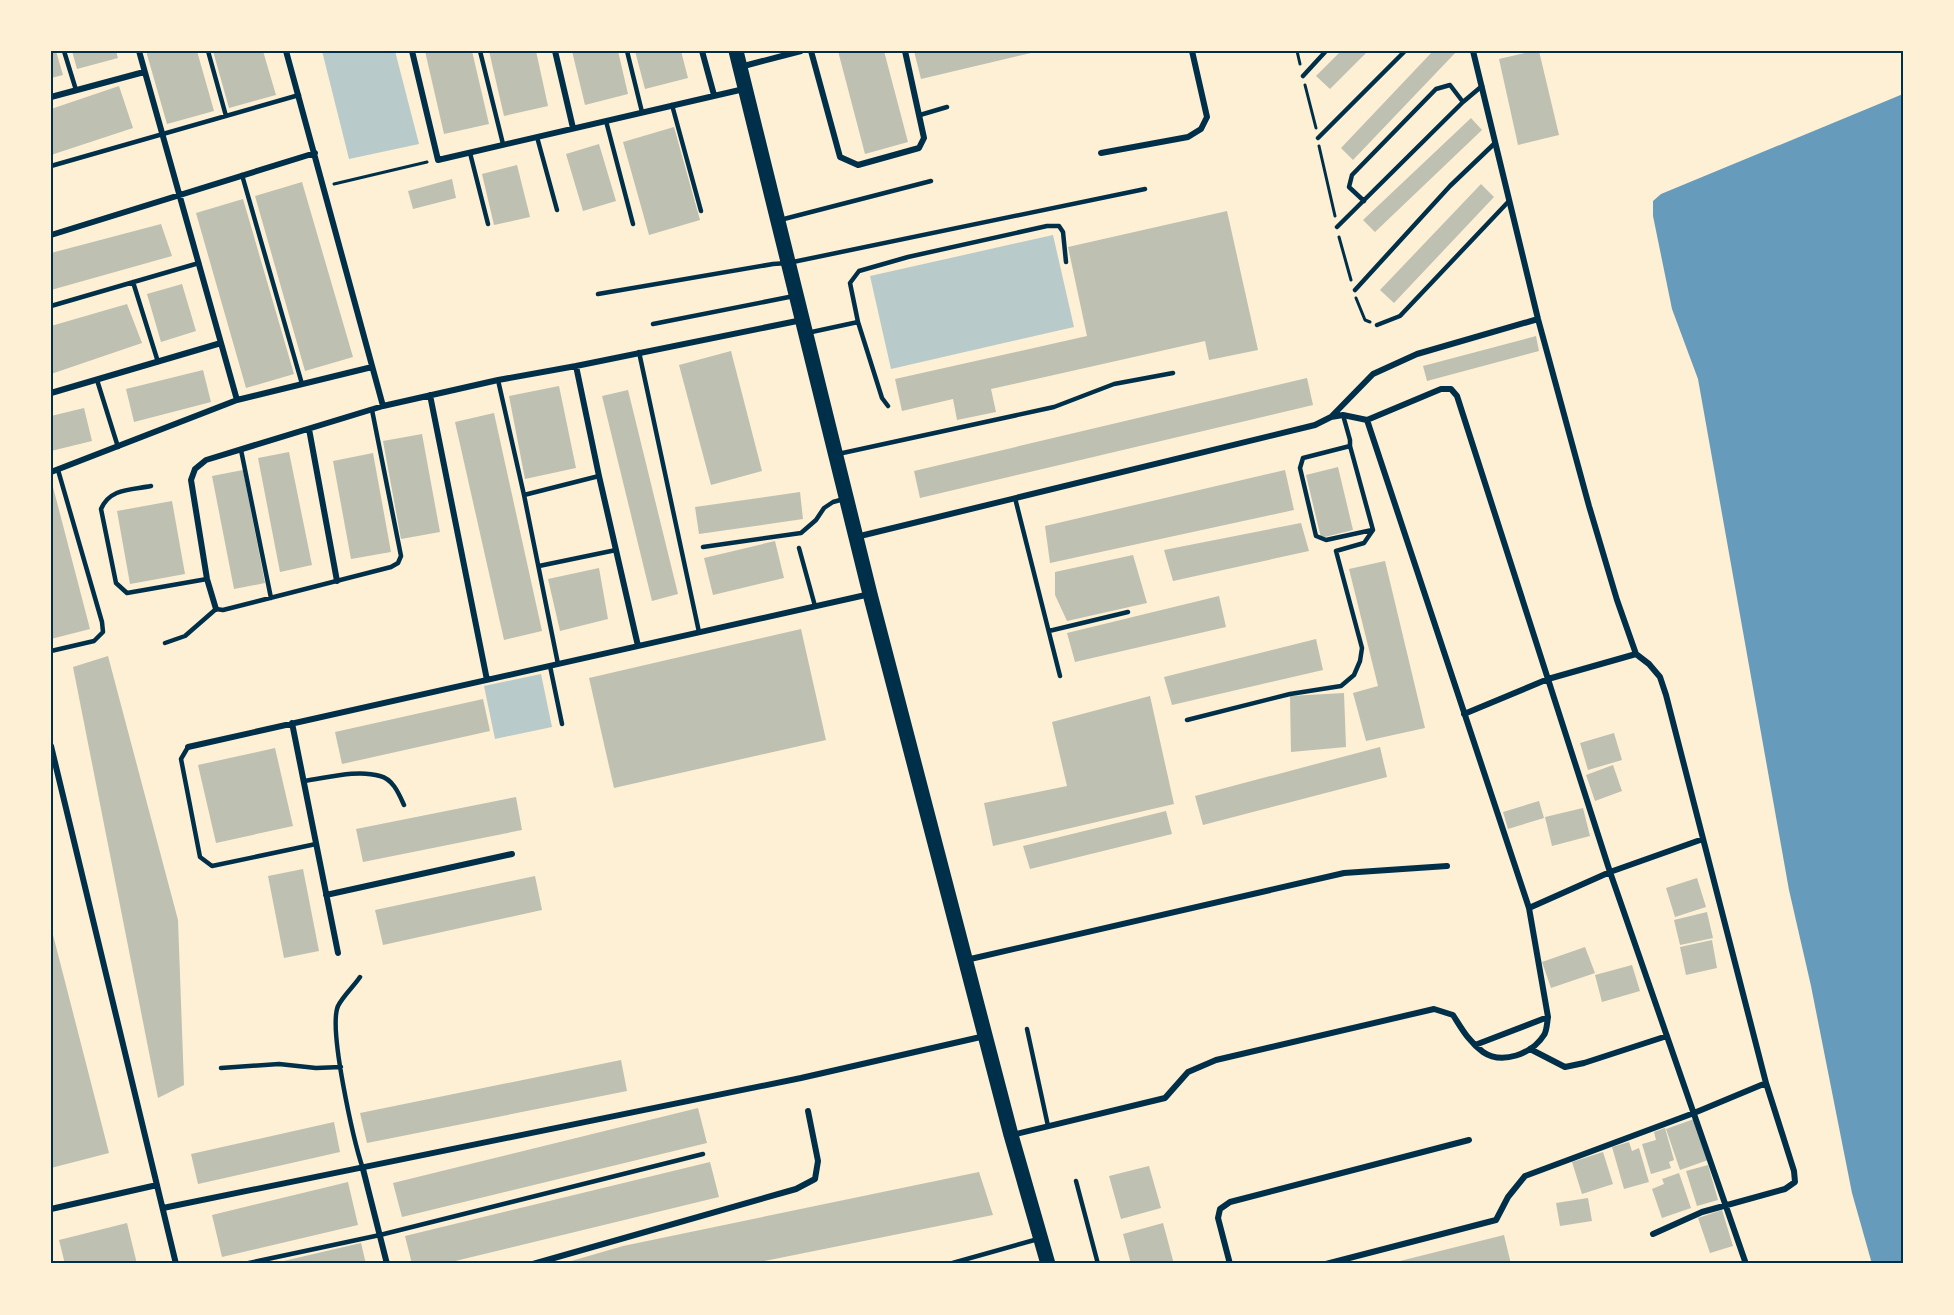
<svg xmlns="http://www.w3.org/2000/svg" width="1954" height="1315" font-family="'PT Sans',sans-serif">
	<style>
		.green { fill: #b9caca }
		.water { fill: #669bbc }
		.building { fill: #bec0b2 }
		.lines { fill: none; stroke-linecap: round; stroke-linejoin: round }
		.path { stroke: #003049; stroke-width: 3 }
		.service { stroke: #003049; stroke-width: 4.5 }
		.minor { stroke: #003049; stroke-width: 6 }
		.primary { stroke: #003049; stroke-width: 15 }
		.neatline { fill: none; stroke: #003049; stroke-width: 2 }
	</style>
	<rect width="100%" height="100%" fill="#fdf0d5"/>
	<path class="green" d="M322 51H395L419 144 349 159Z
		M1053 235 1074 327 891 369 870 276Z
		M541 674 552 727 495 739 484 686Z"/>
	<path class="water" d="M1903 94V1264H1872L1852 1193 1811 986 1789 890 1698 379 1672 309 1653 216V201L1661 194Z"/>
	<path class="building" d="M51 51H56L63 75 51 78Z
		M72 51H116L118 58 77 69Z
		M146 51H197L214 111 167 124Z
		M213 51H263L276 95 229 108Z
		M425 51H472L489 124 444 134Z
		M489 51H536L548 106 504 116Z
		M572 51H618L628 94 585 105Z
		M635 51H681L688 78 645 89Z
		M838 51H884L908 142 865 154Z
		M914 51H1035V52L921 79Z
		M1341 51H1368L1330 89 1316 76Z
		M1433 51H1457L1353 160 1341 148Z
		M1534 51H1539L1559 135 1518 145 1499 59Z
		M119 86 133 128 51 155V109Z
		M1471 118 1482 130 1375 232 1363 220Z
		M674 127 700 220 649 235 623 142Z
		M599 144 616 201 583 211 566 154Z
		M517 165 530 217 494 225 482 174Z
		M452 179 456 198 413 209 408 191Z
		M302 182 353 357 305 371 255 196Z
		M1481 184 1494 197 1394 303 1380 290Z
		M243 199 294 374 246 388 196 213Z
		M1227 211 1258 350 1209 360 1205 341 991 389 996 412 957 420 953 399 902 411 895 379 1087 336 1068 247Z
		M161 224 172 256 51 290V253Z
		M182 284 196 331 161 342 147 294Z
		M127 304 142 343 51 374V326Z
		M1536 336 1539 351 1427 381 1423 366Z
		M731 351 762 471 711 485 679 365Z
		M203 370 211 402 134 422 126 389Z
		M1307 378 1313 405 920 498 914 471Z
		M559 386 576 468 525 479 509 396Z
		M628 390 678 594 652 601 602 396Z
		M84 408 92 441 51 451V416Z
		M494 413 542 631 504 640 455 422Z
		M422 434 440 532 401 539 383 441Z
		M289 452 312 565 280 572 258 458Z
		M373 453 391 552 351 559 333 461Z
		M1338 467 1353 530 1321 538 1306 475Z
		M243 470 265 583 234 589 212 476Z
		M1285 470 1294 510 1050 563 1045 526Z
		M53 487 90 629 51 639V488Z
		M800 492 803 519 699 534 695 507Z
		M172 501 185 574 130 584 117 511Z
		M1301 523 1309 551 1173 581 1164 550Z
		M775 541 784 578 713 595 704 558Z
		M1133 555 1147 603 1067 621 1055 595V572Z
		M1385 561 1425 728 1366 741 1353 693 1378 686 1349 569Z
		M599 568 608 619 560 631 548 579Z
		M1219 596 1226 627 1075 662 1067 633Z
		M801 629 826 740 614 788 589 678Z
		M1316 639 1323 670 1172 705 1164 677Z
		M108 656 178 920 184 1085 158 1098 73 667Z
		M1344 693 1346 747 1291 752 1290 696Z
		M1150 696 1174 804 993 846 984 803 1067 786 1052 722Z
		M483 699 490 731 342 764 335 732Z
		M1614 733 1622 760 1588 770 1580 743Z
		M1380 747 1387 777 1203 825 1195 796Z
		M275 748 293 826 216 843 198 765Z
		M1613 765 1622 791 1595 801 1586 775Z
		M516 797 522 830 363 862 356 829Z
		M1539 801 1544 818 1508 829 1503 812Z
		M1583 808 1590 836 1552 846 1545 817Z
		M1166 811 1172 834 1030 869 1023 846Z
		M303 869 319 951 284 958 268 876Z
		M535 876 542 910 383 945 375 910Z
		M1697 878 1706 907 1675 917 1666 888Z
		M1707 912 1713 938 1680 945 1674 920Z
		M51 927 109 1153 51 1168Z
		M1712 940 1717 968 1686 975 1680 947Z
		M1585 947 1595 973 1551 988 1542 962Z
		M1632 965 1640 991 1602 1002 1595 975Z
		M621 1060 627 1091 367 1143 360 1113Z
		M698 1108 707 1143 402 1217 393 1183Z
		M1694 1119 1708 1160 1680 1170 1666 1129Z
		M334 1122 340 1152 198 1184 191 1154Z
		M1665 1128 1674 1160 1669 1162 1671 1168 1651 1174 1642 1144 1656 1140 1654 1132Z
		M1629 1142 1632 1151 1639 1148 1649 1182 1624 1189 1612 1147Z
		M1603 1152 1613 1184 1582 1194 1572 1162Z
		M710 1162 719 1197 443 1264H412L405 1236Z
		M1708 1165 1718 1200 1697 1206 1686 1171Z
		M1149 1166 1161 1208 1121 1219 1109 1176Z
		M979 1172 993 1215 750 1264H561L623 1246Z
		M1679 1173 1691 1208 1662 1218 1652 1189 1664 1184 1662 1179Z
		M348 1182 358 1225 222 1257 212 1215Z
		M1588 1198 1592 1221 1560 1226 1556 1203Z
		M1722 1210 1733 1246 1710 1253 1698 1218Z
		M127 1223 137 1264H65L59 1240Z
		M1163 1223 1174 1264H1131L1123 1234Z
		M1504 1235 1511 1264H1392V1263Z
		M361 1243 366 1264H275V1263Z"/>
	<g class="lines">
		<path class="path" d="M1297 51 1300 64
			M1305 85 1316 128
			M1319 146 1335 216
			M334 184 427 162
			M1339 237 1351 280
			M1356 298 1365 320 1370 322"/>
		<path class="service" d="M64 51 76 90
			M208 51 226 116
			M480 51 503 144
			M627 51 642 112
			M1303 76 1326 51
			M672 105 701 211
			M920 115 947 107
			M606 121 633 224
			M537 137 557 210
			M1318 138 1405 51
			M470 153 488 224
			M51 166 299 95
			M242 175 302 384
			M1364 201 1349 187 1352 175 1436 89 1450 85 1463 102
			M780 220 931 181
			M1337 227 1463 102 1482 86
			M133 282 158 362
			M1355 290 1450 186 1495 143
			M598 294 773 264 788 263 1145 189
			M51 306 199 263
			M653 324 794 296
			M1377 325 1400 316 1509 201
			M807 333 858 322
			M639 352 699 632
			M97 380 118 447
			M498 380 524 495 558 664
			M888 406 882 398 858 322 850 283 859 271 908 257 1047 226H1059L1063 232 1066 262
			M1350 446 1303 458 1300 468 1316 536 1326 540 1372 530
			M241 450 271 598
			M838 454 1054 407 1114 384 1173 373
			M151 486C131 490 110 488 101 509L116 583 127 593 207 579
			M524 495 599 476
			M1015 498 1060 676
			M703 547 801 533 816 520 824 508 833 502 844 499
			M799 548 815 606
			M539 566 616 550
			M1049 631 1128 612
			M165 643 185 636 216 609 223 610 391 567 398 563 401 556 372 410
			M51 651 94 641 103 632 102 622 58 470
			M550 666 562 724
			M1187 720 1290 694 1341 686 1354 675 1360 661 1362 648 1336 551 1364 543 1373 530 1350 446V440L1343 415
			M188 747 181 759 200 857 212 866 316 844
			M304 781C327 778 357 769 380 776 393 779 399 794 404 805
			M360 977C354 986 343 996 338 1006 328 1029 354 1142 363 1169
			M1027 1029 1048 1126
			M221 1068 279 1064 316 1068 341 1067
			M1076 1181 1098 1264
			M244 1264 380 1235 703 1154
			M949 1264 1038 1239"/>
		<path class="minor" d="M139 51 237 400
			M286 51 383 406
			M412 51 438 160 744 89
			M555 51 573 128
			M702 51 714 95
			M811 51 840 157 858 165 919 148 924 138 905 51
			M1473 51 1538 319 1589 506 1617 600 1636 654 1649 664 1660 677 1666 695 1766 1083 1794 1171 1795 1182 1785 1189 1702 1212 1653 1234
			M740 67 801 51
			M51 97 144 72
			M1101 153 1188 137 1201 129 1207 117 1192 51
			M51 235 315 153
			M576 366 599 476 638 646
			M51 393 221 343
			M430 395 487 680
			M1331 417 1343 415 1367 420 1441 389H1451L1457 396 1610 872 1746 1264
			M309 429 337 581
			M51 472 237 400 372 367
			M856 537 1315 425 1331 417 1373 374 1417 354 1538 319
			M216 609 207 579 191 480 195 469 206 460 383 406 498 380 576 366 802 320
			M1464 714 1548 679 1636 654
			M292 723 338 953
			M51 746 176 1264
			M188 747 870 594
			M326 895 512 854
			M1529 908 1610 872 1703 839
			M966 960 1344 873 1447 866
			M1475 1045 1548 1017
			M1530 1049 1565 1067 1584 1063 1667 1036
			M1012 1135 1165 1098 1188 1072 1216 1060 1434 1009 1453 1015C1462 1029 1469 1042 1483 1052 1502 1065 1532 1054 1544 1035 1547 1031 1547 1022 1548 1017L1529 908 1367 420
			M363 1169 387 1264
			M163 1208 801 1078 985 1036
			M51 1209 157 1185
			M533 1264 796 1189 815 1179 818 1161 808 1111
			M1230 1264 1218 1218 1220 1209 1230 1202 1469 1140
			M1326 1264 1496 1220 1508 1197 1525 1176 1694 1113 1766 1083"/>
		<path class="primary" d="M736 51 870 594 1011 1135 1048 1264"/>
	</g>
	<rect width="1954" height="1315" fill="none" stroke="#fdf0d5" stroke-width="105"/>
	<rect x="52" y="52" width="1850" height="1210" class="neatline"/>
</svg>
